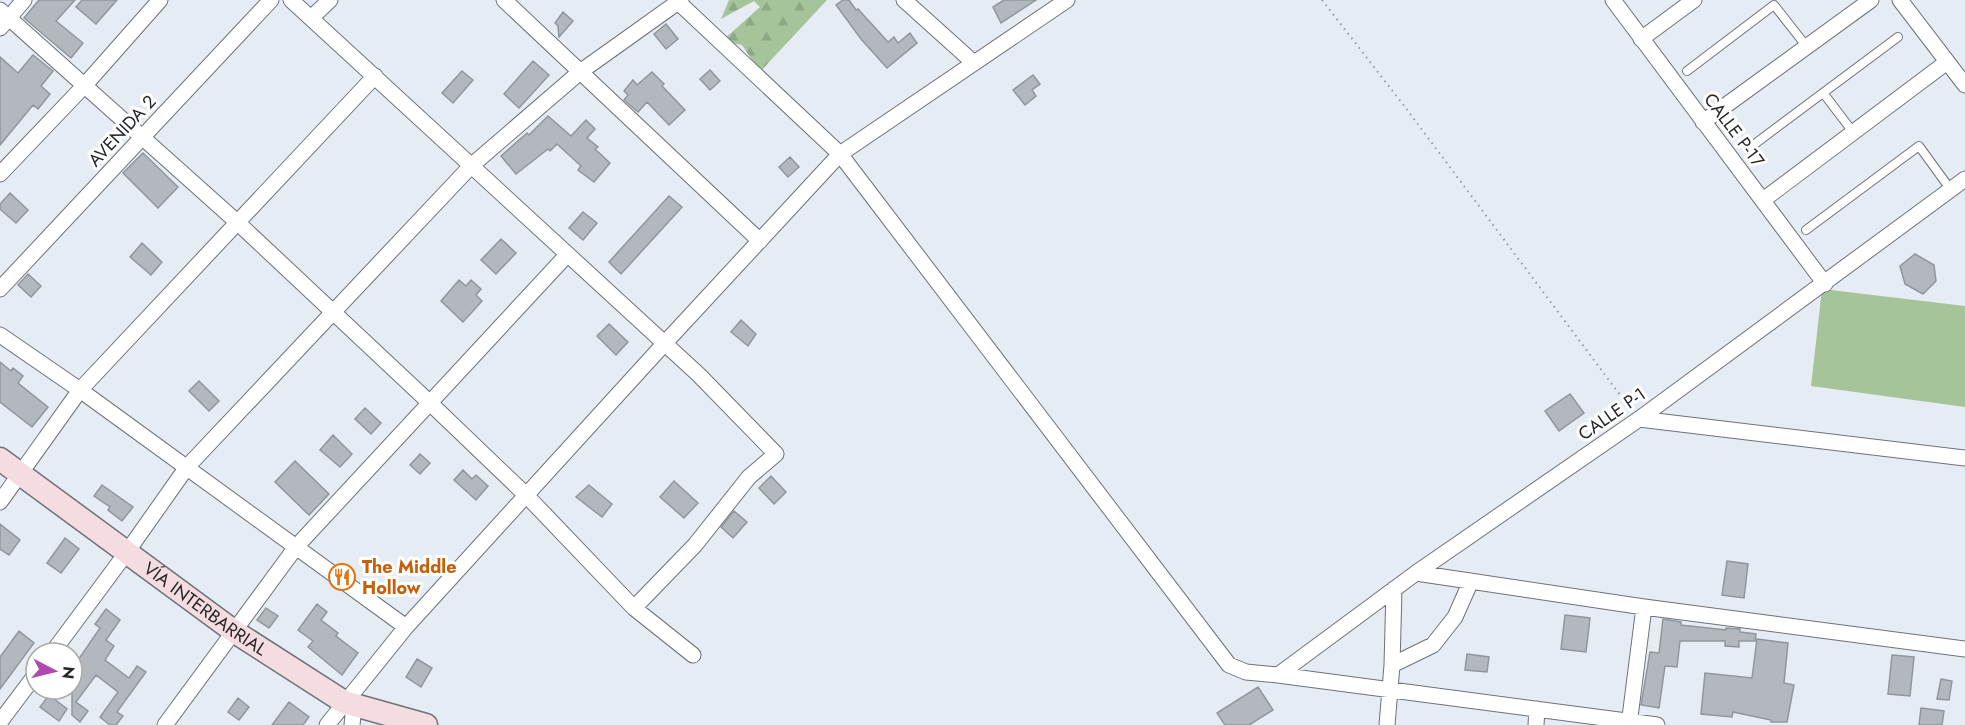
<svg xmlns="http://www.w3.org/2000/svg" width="1965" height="725" font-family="Jost,sans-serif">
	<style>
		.forest { fill: url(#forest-firs) }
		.pitch { fill: #a5c49a }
		.building { fill: #b3b8bf; stroke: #91969d; stroke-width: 1.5 }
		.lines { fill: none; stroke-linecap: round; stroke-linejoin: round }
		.service-casing { stroke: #6d7279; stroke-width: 10 }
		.minor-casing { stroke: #6d7279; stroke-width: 17 }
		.secondary-casing { stroke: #6d7279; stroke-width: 25 }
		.path { stroke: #95999e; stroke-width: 2; stroke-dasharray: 1.5 4.5; stroke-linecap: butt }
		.service { stroke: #fff; stroke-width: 8 }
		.minor { stroke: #fff; stroke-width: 15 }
		.secondary { stroke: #f5dce1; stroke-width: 22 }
		.labels { text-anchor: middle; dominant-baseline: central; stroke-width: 6; stroke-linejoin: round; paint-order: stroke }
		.street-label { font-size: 18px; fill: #252729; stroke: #fff }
		.food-label { font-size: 18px; font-weight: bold; fill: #c56008; stroke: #fff; text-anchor: start }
	</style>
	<defs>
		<pattern id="forest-firs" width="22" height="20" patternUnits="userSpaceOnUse" patternTransform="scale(1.5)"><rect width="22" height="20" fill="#a5c49a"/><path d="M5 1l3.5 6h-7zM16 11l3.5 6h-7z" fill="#8ea885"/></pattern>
	</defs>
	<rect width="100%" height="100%" fill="#e6ecf3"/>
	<path class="forest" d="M729 0H827L760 72 742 45 722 41 760 7 754 1 721 19Z"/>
	<path class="pitch" d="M1822 289 1965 306V407L1811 386Z"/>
	<path class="building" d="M39 0H75L56 21 83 43 71 58 24 18Z
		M82 0H117L96 24 76 7Z
		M843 0H849L856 10 858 9 888 42 894 37 898 43 910 33 917 43 887 68 861 39 836 5Z
		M1004 0H1036L1001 23 993 7Z
		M563 12 573 21 559 37 558 26 555 23Z
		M666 24 678 39 666 49 654 34Z
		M33 55 53 71 41 86 50 94 38 109 33 105 0 145V57L18 73Z
		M533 61 549 75 519 108 504 94Z
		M710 70 720 81 710 90 700 79Z
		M462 71 473 80 453 103 442 93Z
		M652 72 664 84 662 86 685 110 669 125 647 102 638 112 624 100 628 95 624 91 633 80 637 85Z
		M1033 75 1040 84 1032 90 1036 96 1025 105 1013 90Z
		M548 116 571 136 586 120 595 129 587 138 598 147 595 149 610 163 594 182 578 170 581 166 557 144 550 151 548 149 516 174 501 156 527 133 529 135Z
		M143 153 178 187 158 208 123 173Z
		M790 157 799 167 788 177 779 167Z
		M10 193 28 210 16 223 0 209V204Z
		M669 196 682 207 621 274 609 262Z
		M583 212 597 223 583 240 569 228Z
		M501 239 516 253 496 274 481 260Z
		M142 243 162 262 151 275 130 257Z
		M1915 254 1934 265 1936 281 1923 294 1905 284 1900 266Z
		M28 274 41 286 31 297 18 285Z
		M459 280 466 286 471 280 481 289 476 295 482 301 463 322 441 301Z
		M741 320 756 334 748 346 731 332Z
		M609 324 628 342 616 355 597 336Z
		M0 362 11 371 13 368 23 376 18 383 48 407 32 427 0 402Z
		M199 381 219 401 209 411 189 391Z
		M1570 394 1584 413 1559 431 1545 411Z
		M365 408 381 423 371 434 355 419Z
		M333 435 352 454 340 467 320 450Z
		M420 454 430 463 420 474 410 465Z
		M295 461 329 494 309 515 275 482Z
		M463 470 472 479 476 475 488 486 476 500 454 480Z
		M771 476 786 492 774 504 759 488Z
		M674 481 698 503 684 518 660 497Z
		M102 485 133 507 122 521 108 510 110 507 94 496Z
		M589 485 612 504 602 517 576 497Z
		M734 511 747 522 733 538 721 527Z
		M0 524 20 540 9 555 0 549Z
		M65 538 79 549 61 573 47 563Z
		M1727 561 1748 564 1744 598 1722 595Z
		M317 604 327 612 321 620 338 633 336 636 358 653 342 675 308 647 313 641 298 630Z
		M266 608 278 616 269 628 257 620Z
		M106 609 120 620 106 640 114 646 105 660 129 678 137 666 146 672 117 712 123 716 116 725H110L100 717 118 692 96 675 76 702 88 711 80 722 72 715V669L100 628 95 624Z
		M1565 615 1590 618 1586 652 1561 649Z
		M1663 619 1681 622V625L1726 630V628L1740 629V632L1756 634 1755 641H1739V647L1725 646V641H1680L1677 667 1665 666 1659 708 1641 705 1650 652 1659 653Z
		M19 631 34 643 0 689V657Z
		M1757 639 1788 643 1784 683 1794 685 1787 722H1771V720L1733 712 1732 717 1701 714 1705 673 1752 678Z
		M1467 654 1489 657 1487 672 1465 670Z
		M1892 655 1914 657 1910 696 1888 694Z
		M417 659 432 668 421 687 406 677Z
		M1941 679 1952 681 1949 700 1937 699Z
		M1258 687 1273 710 1249 725H1225L1217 713Z
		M49 695 67 709 59 721 40 707Z
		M238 698 249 707 239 720 228 712Z
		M289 702 309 717 303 725H272Z
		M1921 708 1944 711 1942 725H1919Z"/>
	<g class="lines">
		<defs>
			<path id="service" d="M1687 71 1774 5 1807 47
				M1824 94 1853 132
				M1748 149 1898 37
				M1806 230 1919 146 1951 190"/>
			<path id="minor" d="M504 0 760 241
				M676 0 840 154 1229 665 1246 672 1278 675 1657 725
				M904 0 974 63
				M1613 0 1825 284
				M1900 0 1965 85
				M0 10 237 222 430 403 526 495 634 608 695 545 749 477 776 454 699 375 291 0
				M311 18 330 0
				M0 28 24 0
				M1641 39 1694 0
				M1703 122 1871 0
				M0 174 84 86 160 0
				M1763 200 1947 62
				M0 289 271 0
				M0 335 80 390 406 627
				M1639 419 1965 458
				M0 502 80 390 375 76
				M1416 573 1644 607 1965 649
				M634 608 693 655
				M52 653 127 552 187 467 471 166 580 72 681 0
				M1392 665 1433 645 1455 617 1471 581
				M1278 675 1416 573 1639 419 1965 179
				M0 722 36 674
				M165 725 296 547 567 255
				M327 725 406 627 664 344 840 154 1067 0
				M352 725 354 705
				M1387 725 1392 665 1394 589
				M1536 725 1537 709
				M1629 725 1644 607"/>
			<g id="secondary">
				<path id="s1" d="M0 459 235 632 344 702 426 725"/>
			</g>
		</defs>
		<use href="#service" class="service-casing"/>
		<use href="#minor" class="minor-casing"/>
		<use href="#secondary" class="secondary-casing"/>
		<path class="path" d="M1322 0 1405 107 1629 407"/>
		<use href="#service" class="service"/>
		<use href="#minor" class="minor"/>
		<use href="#secondary" class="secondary"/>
	</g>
	<defs>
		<symbol id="restaurant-ring" viewBox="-11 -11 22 22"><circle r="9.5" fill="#fff" stroke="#e8710a" stroke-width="1.5"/><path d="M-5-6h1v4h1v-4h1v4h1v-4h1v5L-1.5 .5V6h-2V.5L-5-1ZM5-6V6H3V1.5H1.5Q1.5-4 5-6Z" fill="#e8710a"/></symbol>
	</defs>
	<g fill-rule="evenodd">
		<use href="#restaurant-ring" x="327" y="562" width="30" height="30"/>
	</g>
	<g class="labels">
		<g class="street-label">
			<text transform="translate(1734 130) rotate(53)">CALLE P-17</text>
			<text transform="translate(122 131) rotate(-47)">AVENIDA 2</text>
			<text transform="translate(1612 414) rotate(-35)">CALLE P-1</text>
			<text stroke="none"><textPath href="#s1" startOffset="254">VÍA INTERBARRIAL</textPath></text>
		</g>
		<g class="food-label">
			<text x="362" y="567">The Middle<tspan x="362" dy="21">Hollow</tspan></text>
		</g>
	</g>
	<g transform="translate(54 671) rotate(97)"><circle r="28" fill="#ffffff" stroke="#a8a9a9" stroke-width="1.5"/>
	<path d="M0-4.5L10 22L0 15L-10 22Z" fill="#ae4aaf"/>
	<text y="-9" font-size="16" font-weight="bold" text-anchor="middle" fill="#252729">N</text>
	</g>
</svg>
